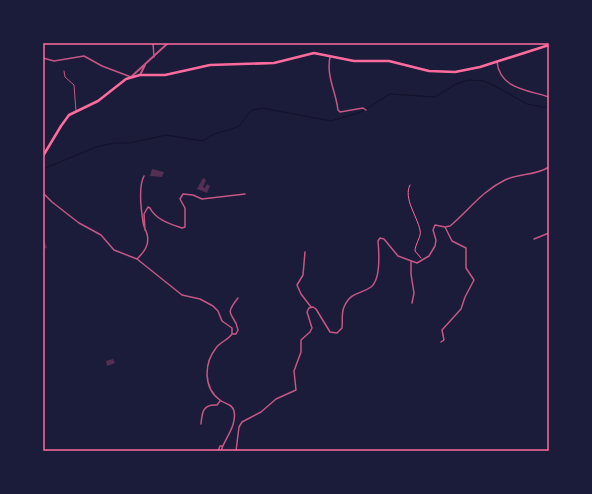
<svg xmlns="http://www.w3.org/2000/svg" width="592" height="494" font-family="'Fira Sans',sans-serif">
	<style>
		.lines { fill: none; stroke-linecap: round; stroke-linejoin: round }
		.stream { stroke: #12122b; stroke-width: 1 }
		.building { fill: #542f53 }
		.path { stroke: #ff6b9d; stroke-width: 1 }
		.service { stroke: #c65784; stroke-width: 1 }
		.minor { stroke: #c65784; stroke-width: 1.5 }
		.tertiary { stroke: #c65784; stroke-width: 2 }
		.secondary { stroke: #ff6b9d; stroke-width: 2.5 }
		.neatline { fill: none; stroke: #ff6b9d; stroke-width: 1.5 }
	</style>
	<rect width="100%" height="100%" fill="#1b1b3a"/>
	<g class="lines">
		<path class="stream" d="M43 169 96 147 114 143H130L166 135 203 141 214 134 238 127 252 110 262 108 331 121 361 112 390 94 435 97 456 84 469 80 484 81 495 86 527 104 543 107H549"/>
	</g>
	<path class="building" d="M152 169 164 172 162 177 150 176Z
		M203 178 206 180 203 187 205 188 207 184 210 186 207 193 197 189Z
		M43 237 47 248 43 249Z
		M113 359 115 363 107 366 106 361Z"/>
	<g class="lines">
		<path class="path" d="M410 185C403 198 417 216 420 230 422 236 415 244 415 251L421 258"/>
		<path class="service" d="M64 71 65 77 74 85 76 111"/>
		<path class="minor" d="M153 43 154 57
			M330 57C326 76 336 92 338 110L340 112 363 108 366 110
			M43 58 54 61 84 56 102 66 131 77
			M497 62C500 89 528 90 549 97
			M43 193 52 202 79 223 101 235 114 250 137 259 182 295 200 299 213 306 218 311 222 321 232 328V334C228 340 220 342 216 348 204 363 203 388 220 400 224 404 232 403 234 411 237 426 225 438 221 451
			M445 227 450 226C469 210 482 191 505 180 520 173 535 176 549 167
			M145 230 144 214 148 207 150 208C156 220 170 224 182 228L185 227V208L180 199 183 194 193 195 202 199 245 194
			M534 239 549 233
			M305 252 303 275 297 285 301 294 311 307
			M137 259C144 252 150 245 147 234 146 230 143 226 143 222 141 209 138 187 144 176
			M411 262V274L414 293 412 303
			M232 334H236L238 330C235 312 222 318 238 298
			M201 424C202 412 203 404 217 405L220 401
			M218 451 220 446H223
			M236 451 239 427 242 422 261 412 276 399 296 390 294 371 301 352V340L310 332 312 328 307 312 309 308 313 307 316 309 330 332 337 333 342 328C343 321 341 314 344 307 351 291 360 295 371 287 381 279 379 252 378 241L380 238 384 239 398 256 417 263 429 256 435 246 436 240 433 230 435 225 445 227 452 241 466 248V268L474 280 465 297 461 309 442 330 444 340 441 342"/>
		<path class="tertiary" d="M140 75 145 65
			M131 77 168 43"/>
		<path class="secondary" d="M43 156 61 126 69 115 98 101 126 79 140 75H165L210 65 274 63 314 53 354 61H389L429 71 455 72 480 67 549 45"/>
	</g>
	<rect width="592" height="494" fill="none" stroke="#1b1b3a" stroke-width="88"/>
	<rect x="44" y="44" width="504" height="406" class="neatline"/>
</svg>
